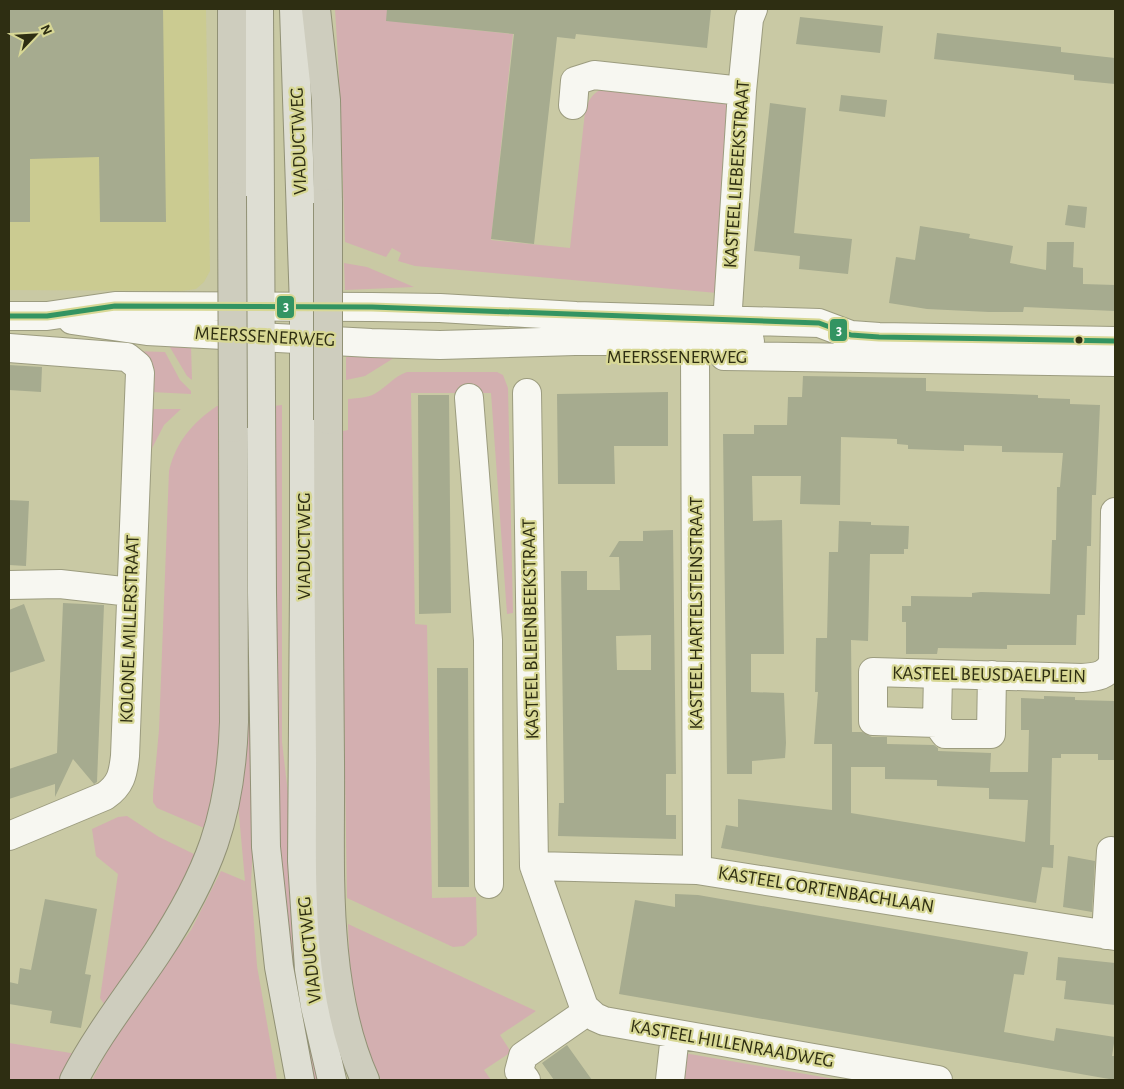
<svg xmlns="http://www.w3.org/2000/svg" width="1124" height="1089" font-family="'Alegreya Sans',sans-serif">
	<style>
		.built { fill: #cbcb91 }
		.green { fill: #d3afb0 }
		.building { fill: #a6ab8f; fill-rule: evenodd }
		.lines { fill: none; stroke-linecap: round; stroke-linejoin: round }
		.minor-casing { stroke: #9c9c7f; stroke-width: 30 }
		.major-casing { stroke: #919175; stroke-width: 30 }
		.highway-casing { stroke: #919175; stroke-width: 30 }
		.minor { stroke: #f7f7f1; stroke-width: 28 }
		.major { stroke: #deded3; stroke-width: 28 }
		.highway { stroke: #cecdbe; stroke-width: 28 }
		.highway-bridge-casing { stroke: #919175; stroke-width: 30; stroke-linecap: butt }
		.highway-bridge { stroke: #cecdbe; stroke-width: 28 }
		.bus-1-casing { stroke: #d8d895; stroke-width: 9 }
		.bus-1 { stroke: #339462; stroke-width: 5 }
		.bus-dot { fill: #2e2e12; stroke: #d8d895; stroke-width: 2 }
		.labels { text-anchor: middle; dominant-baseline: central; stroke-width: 4.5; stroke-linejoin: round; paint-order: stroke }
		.street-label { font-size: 19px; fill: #2e2e12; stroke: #d8d895 }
		.line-badge { stroke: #d8d895; stroke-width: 2 }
		.badge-label { font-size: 14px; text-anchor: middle; font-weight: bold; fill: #fff }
	</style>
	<rect width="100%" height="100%" fill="#c9c9a4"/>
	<path class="built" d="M9 9H206L210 271 204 282 196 289 182 291 9 290Z"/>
	<path class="green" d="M335 9H408L406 23 513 34 491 240 570 248 585 112C589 98 593 92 607 87L724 102 729 108 717 293 415 266 398 261 401 253 392 248 386 257 345 242 339 76Z
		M344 263 367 267 414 287 345 290Z
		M168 344 191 346 192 380 187 376Z
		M132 351 165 352 180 380 191 391V394L151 392Z
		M372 354 397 356 365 376 346 380V357Z
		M407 372H497L503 375 508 388 513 613 507 614 491 393H411L415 624 427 625 432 898 476 897 477 935 464 946 453 947 347 898 344 712 343 431 348 430V399C358 398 368 398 376 393 389 385 393 377 407 372Z
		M282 405V742L321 1080H311L301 1034 276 836 273 406Z
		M217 406H222L227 699 219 780 204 828 157 808 153 802V794L159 730 169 471C176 442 192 423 217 406Z
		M150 409H181L164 425 148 456Z
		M249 668 251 677 253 843 251 884 257 966 277 1080H92L115 1036 135 1006 191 930 221 871 245 881 238 804Z
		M127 816 159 837 198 856 192 876 106 1007 100 998 118 874 96 856 92 829 118 817Z
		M348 924 536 1011 500 1035 511 1052 484 1070 491 1080H381C355 1025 350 984 348 924Z
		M9 1043 83 1055 67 1080H9Z
		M678 1052 840 1080H674Z"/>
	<path class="building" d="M9 9H163L166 222H100L99 157 30 159V222H9Z
		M387 9H711L707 48 576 34 575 39 557 37 534 244 491 239 514 34 386 21Z
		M800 17 883 26 880 53 796 44Z
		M937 33 1061 47V52L1115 58V84L1074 80V75L934 59Z
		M841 95 887 100 885 117 839 111Z
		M770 103 806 108 794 233 852 239 848 274 799 269 800 256 754 251Z
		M1068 205 1087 207 1085 228 1065 225Z
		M920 226 970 234 969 238 1013 246 1010 263 1046 270 1047 242H1074L1073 267 1083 268V284L1115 285V311L1024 307 1023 312H989L927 309 889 303 896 257 915 260Z
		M9 365 42 367 41 392 9 390Z
		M803 376 926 378V391L1038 395V398L1070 399V404L1100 405 1096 495H1092L1091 546H1087L1085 615H1077L1076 645H1007V649L938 648 937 654H906V622H902V606H911V596L972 597V593L981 592 1050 594 1052 540H1056L1057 487H1060L1063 453 1002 452V446L964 445V451L908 449V445L897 444V439L841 437 840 505 800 504 801 476H752L753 521 782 520 784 654H751V692L784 693 786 743 785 758 752 761V774H727L723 434H754V425H787L788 397H802Z
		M668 392V446H614L615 484H558L557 394Z
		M418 395H449L451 613 419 614Z
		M9 500 29 501 26 566 9 565Z
		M839 521 871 522V525L909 526 908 549H904V554H870L868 641 851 640 852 732H862L872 737H887V744L934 745 938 748V751L991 753 990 772H1028L1029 730H1021V698L1044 699V696L1075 697V700L1114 701 1115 760H1098V754H1061V758H1052L1050 845H1054L1053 868 1042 867 1036 903 721 848 726 825 738 827V799L832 810V744H814L818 692H815L816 638H827L829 552H838ZM851 767H885V779L937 780V786L989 788V799L1028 800 1025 842 851 813Z
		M673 530 676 774H666V815H676V839L558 836 559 803H564L561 571H587V590H620L619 557H609L619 541H643V531ZM651 635V670H617L616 636Z
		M63 603 104 605 97 782 94 784 73 759 55 797V784L9 799V769L57 753Z
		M24 604 45 661 9 673V610Z
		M437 668H468L469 887H438Z
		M1068 856 1095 861 1092 912 1063 907Z
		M675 894 698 895 1028 952 1024 975 1014 974 1004 1032 1054 1041 1056 1028 1115 1037 1112 1056H1115V1080L619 994 635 900 675 907Z
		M45 899 97 909 85 974 91 975 81 1028 50 1023 52 1011 9 1004V982L18 984 20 968 31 970Z
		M1058 957 1115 963V1005L1064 999 1066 981 1056 980Z
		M567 1045 592 1080H554L542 1063Z"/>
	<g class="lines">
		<defs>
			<path id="minor" d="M573 105 575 81 594 75 742 91
				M9 316H47L115 306 372 307 440 308 576 316 819 323 851 335 879 337 1115 341
				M72 320 147 331 371 343 440 345 575 341H750
				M726 339 742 91 749 19 753 9
				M9 348 127 357 138 366 140 373 125 756C123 774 121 785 105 796L9 836
				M695 356 697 870
				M724 356 1115 362
				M527 393 534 866 584 1007 595 1017 604 1021 938 1080
				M469 398 488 640 489 884
				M9 585 60 584 131 592
				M992 675 991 734H945L937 723 873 721V672L1082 678C1096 677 1108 676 1113 662L1115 512
				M937 723 938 674
				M534 866 697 870 1115 936
				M1106 935 1111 851
				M526 1080 519 1071 523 1056 588 1011
				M670 1080 675 1035"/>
			<path id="major" d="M259 9 262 593 266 847 279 967 300 1080
				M294 9 304 307V586L302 861 309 969 315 1006 332 1080"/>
			<path id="highway" d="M316 9 326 100 328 203
				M232 196V9
				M328 420C328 533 329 647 330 760 331 864 322 984 365 1080
				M74 1080C97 1035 129 995 157 953 209 874 231 817 234 722L233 428"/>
		</defs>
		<use href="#minor" class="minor-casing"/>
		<use href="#major" class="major-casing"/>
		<use href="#highway" class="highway-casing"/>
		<use href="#minor" class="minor"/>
		<use href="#major" class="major"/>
		<use href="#highway" class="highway"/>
		<defs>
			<path id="highway-bridge" d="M232 196 233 428
				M328 203V420"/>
		</defs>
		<use href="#highway-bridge" class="highway-bridge-casing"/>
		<use href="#highway-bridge" class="highway-bridge"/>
		<defs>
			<path id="bus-1" d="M9 316H47L115 306 372 307 819 323 851 335 879 337 1115 341"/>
		</defs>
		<use href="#bus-1" class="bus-1-casing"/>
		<use href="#bus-1" class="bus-1"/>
	</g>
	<circle class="bus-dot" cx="1079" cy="340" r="4.5"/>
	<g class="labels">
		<g class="street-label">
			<text transform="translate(299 141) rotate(-92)">VIADUCTWEG</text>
			<text transform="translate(737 174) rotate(-86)">KASTEEL LIEBEEKSTRAAT</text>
			<text transform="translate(265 337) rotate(3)">MEERSSENERWEG</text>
			<text x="677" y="357">MEERSSENERWEG</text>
			<text transform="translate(304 546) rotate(-90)">VIADUCTWEG</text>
			<text transform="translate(696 613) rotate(-90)">KASTEEL HARTELSTEINSTRAAT</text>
			<text transform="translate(130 629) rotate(-88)">KOLONEL MILLERSTRAAT</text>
			<text transform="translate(531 629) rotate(-91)">KASTEEL BLEIENBEEKSTRAAT</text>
			<text transform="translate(989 675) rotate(1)">KASTEEL BEUSDAELPLEIN</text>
			<text transform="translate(826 890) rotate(9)">KASTEEL CORTENBACHLAAN</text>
			<text transform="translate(310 950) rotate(-96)">VIADUCTWEG</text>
			<text transform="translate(732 1044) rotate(10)">KASTEEL HILLENRAADWEG</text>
		</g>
	</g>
	<g class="line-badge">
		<rect x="276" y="295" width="19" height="24" rx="5" fill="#339462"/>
		<rect x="829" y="318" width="19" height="24" rx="5" fill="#339462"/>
	</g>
	<g class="badge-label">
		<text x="286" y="311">3</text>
		<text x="839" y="335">3</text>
	</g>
	<rect width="1124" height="1089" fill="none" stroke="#2e2e12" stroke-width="20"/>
	<g transform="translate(35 35) rotate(65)" stroke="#d8d895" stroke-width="4" paint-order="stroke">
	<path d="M0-4L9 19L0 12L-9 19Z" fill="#2e2e12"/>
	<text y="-8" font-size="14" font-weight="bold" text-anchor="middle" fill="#2e2e12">N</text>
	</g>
</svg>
